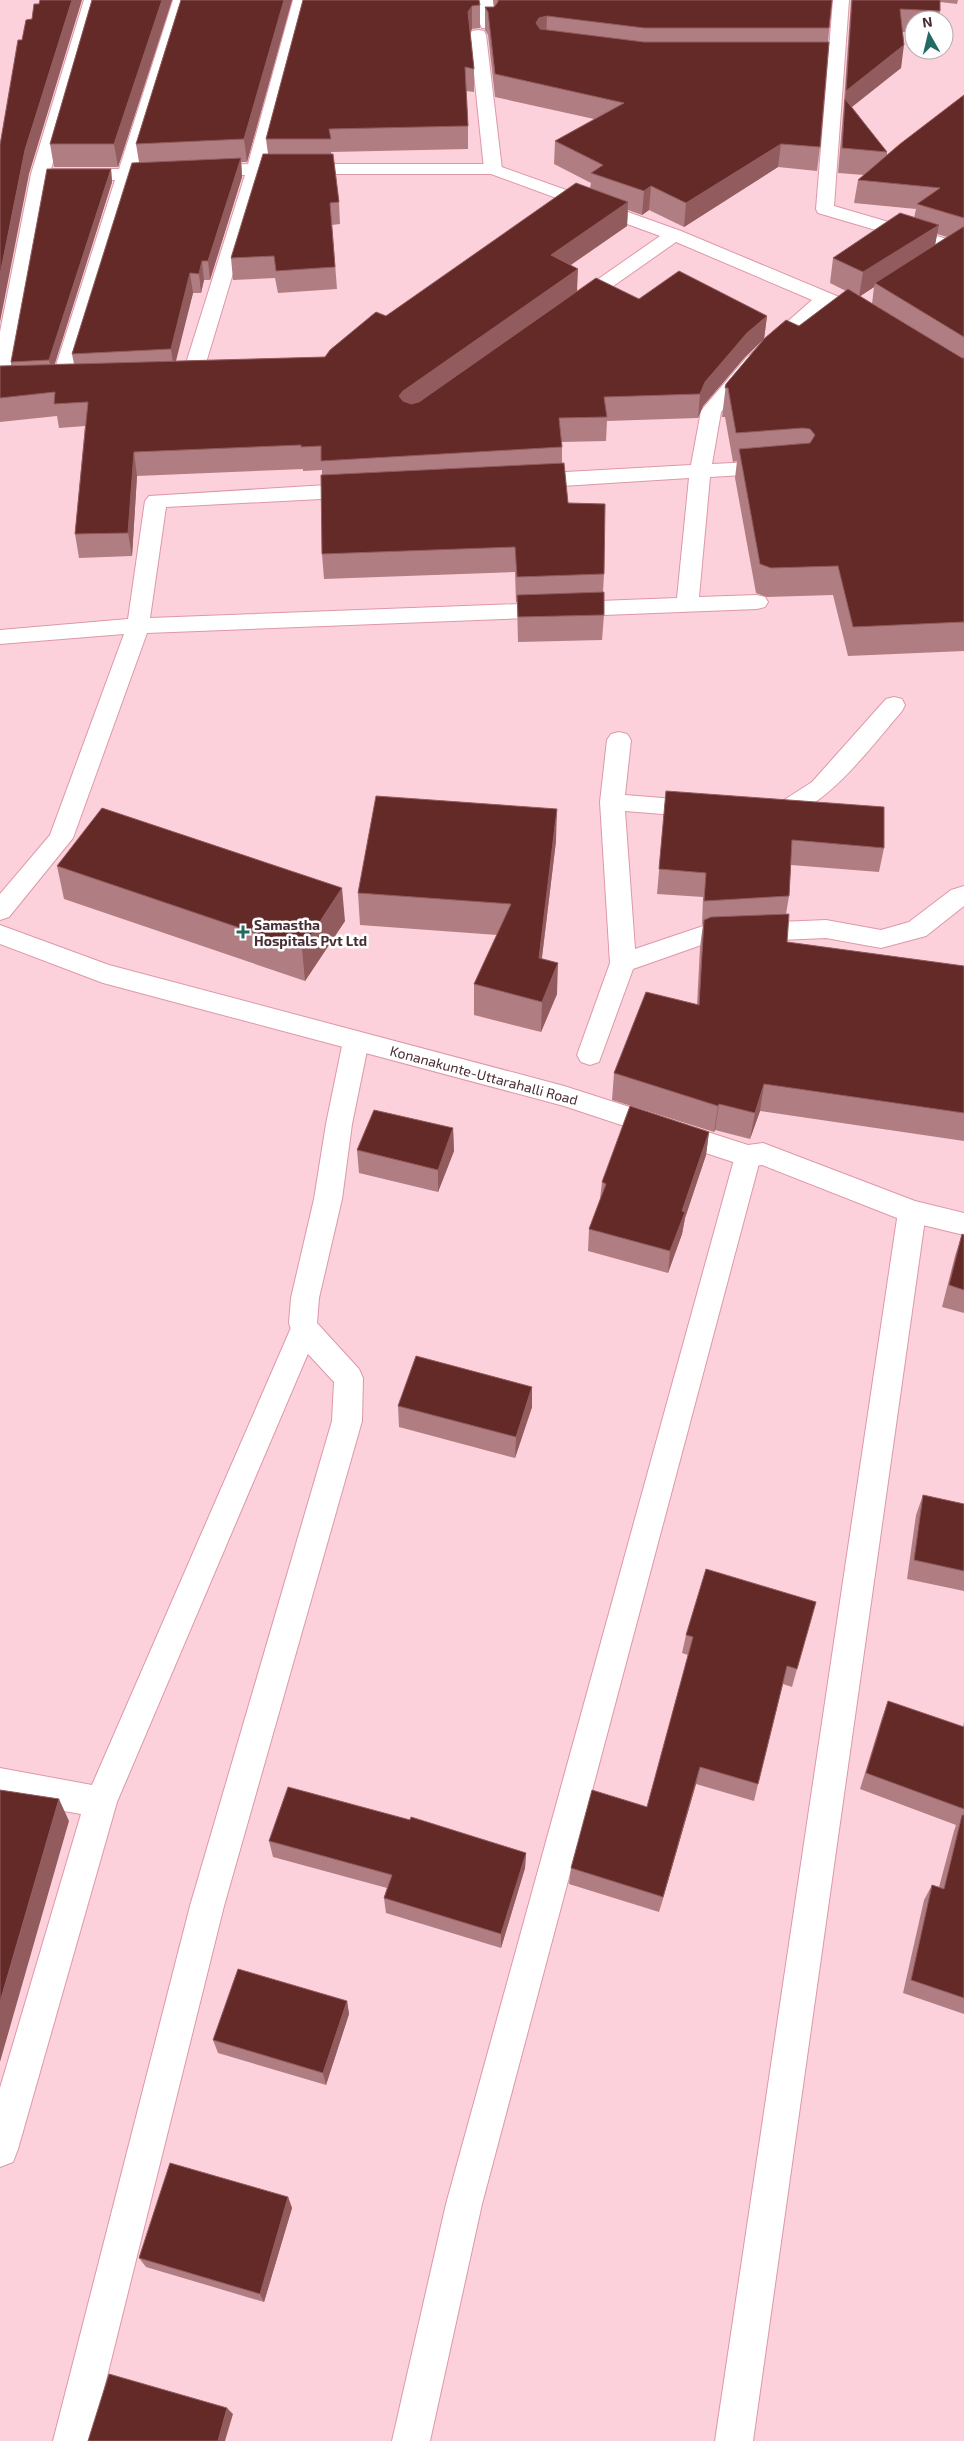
<svg xmlns="http://www.w3.org/2000/svg" width="964" height="2441" font-family="'Exo 2',sans-serif">
	<style>
		.lines { fill: none; stroke-linecap: round; stroke-linejoin: round }
		.lane-casing { stroke: #dd98a8; stroke-width: 2 }
		.street-casing { stroke: #dd98a8; stroke-width: 2 }
		.secondary-casing { stroke: #dd98a8; stroke-width: 2 }
		.lane { fill: #fff; fill-rule: evenodd }
		.street { fill: #fff; fill-rule: evenodd }
		.secondary { fill: #fff; fill-rule: evenodd }
		.wall { fill: #b07e82; fill-rule: evenodd }
		.shaded-wall { fill: #925c5e }
		.building { fill: #642a28; stroke: #925c5e }
		.poi-dot { fill: #226a62; stroke: #fff; stroke-width: 2 }
		.labels { text-anchor: middle; dominant-baseline: central; stroke-width: 5; stroke-linejoin: round; paint-order: stroke }
		.poi-label { font-size: 14px; font-weight: bold; fill: #482c33; stroke: #fff; text-anchor: start }
		.street-label { font-size: 14px; fill: #482c33; stroke: #fff }
	</style>
	<rect width="100%" height="100%" fill="#fdd1db"/>
	<g class="lines">
		<defs>
			<path id="lane" d="M478 30 484 31 486 35 502 169 499 173H487L484 169 470 35 472 31Z
				M304 1318 314 1321 318 1330 117 1802 18 2149 13 2162 0 2167V2088L81 1814 0 1800V1768L92 1785 290 1330 294 1321Z"/>
			<path id="street" d="M84 0H100L51 169H119L173 0H189L137 169H171L174 173 171 177 134 180 73 374 88 376 91 380 88 384C77 387 65 388 54 385L51 381 115 180H48L10 383 7 387 0 389V332L31 174Z
				M293 0H309L266 164H493L681 231 851 302 875 319 872 323C856 327 842 312 827 306L760 366 721 412 712 464 774 461 781 462 784 467 781 472 774 473 710 477 699 597 757 595 765 597 768 602 765 607 757 609 147 633 73 838 9 917 0 920V894L50 835 124 634 0 644V630L128 619 145 501 149 496 359 483 366 485 369 490 366 495 359 497 166 507 150 618 677 598 689 478 530 488 523 486 520 481 523 476 530 474 691 465 701 411 704 407 746 358 812 300 676 242 582 308H568L565 304 568 300 660 236 491 174H263L202 376 199 380 192 382 185 380 182 376 245 175H200L197 171 200 167 206 166 248 164Z
				M477 0H493L496 24 494 28H482L480 24Z
				M833 0H849L834 206 964 244V256L818 213 816 209Z
				M894 697 902 699 905 705 902 711C872 745 810 833 758 818L754 812 758 806 784 800 812 782 886 699Z
				M619 732 627 734 631 740 625 795 700 801 708 803 712 809 708 815 700 817 625 811 635 949 706 925 826 920 881 930 909 922 951 890 964 886V906L926 936 881 948 826 938 707 943 633 969 599 1062 590 1065 581 1062 577 1055 610 963 600 802 607 740 611 734Z
				M356 1031 365 1034 369 1041 352 1124 342 1199 319 1298 317 1323 359 1369 363 1378 362 1421 224 1906 91 2441H53L190 1906 332 1421 334 1382 294 1339 289 1323 291 1298 314 1199 326 1124 343 1041 347 1034Z
				M748 1145 758 1148 761 1156 482 2204 430 2441H392L446 2204 735 1156 738 1148Z
				M912 1201 922 1204 926 1212 753 2441H715L898 1212 902 1204Z"/>
			<path id="secondary" d="M0 925 109 965 564 1086 748 1145 763 1143 915 1201 964 1213V1235L902 1220 762 1165 748 1167 564 1106 103 983 0 944Z"/>
		</defs>
		<use href="#lane" class="lane-casing"/>
		<use href="#street" class="street-casing"/>
		<use href="#secondary" class="secondary-casing"/>
		<use href="#lane" class="lane"/>
		<use href="#street" class="street"/>
		<use href="#secondary" class="secondary"/>
	</g>
	<path class="wall" d="M92 0H172L118 167H54L50 144Z
		M181 0H292L247 162H241L242 177 210 280H204L201 293H193L175 361 325 357 386 316 590 188 591 183 554 164 555 141 594 119 495 97 488 35 485 30V7H494L493 0H832L828 42 820 147 817 171 778 167 684 227 649 210 642 215 628 210 627 226 571 265 577 291 767 316 764 339 799 326 846 291 830 283 833 258 914 218 916 209 854 203 858 180 864 175 838 173 843 114V115L851 0H958L957 4 940 2V11L938 20H914V33L903 32 901 68 852 107 887 152V155L964 95V651L848 656 833 595 767 597 756 593 735 478 737 461 733 462 725 417H722L726 384 762 341 745 357 703 406 698 418 607 421 606 441 562 442V463L568 503 604 574 603 592 604 615 602 640 518 642 517 602H516L515 572 324 579 322 554V470L303 471V469L137 476 132 556 79 558 75 534 85 426 59 428 57 416 0 422V366H11V362L111 169 112 182 54 365 74 364 72 354 139 162 136 144ZM937 234 947 237 935 245ZM874 287 872 304 860 296Z
		M303 0 480 5V28L472 29 470 32 474 69V92L466 91 468 126V149L331 152 339 202 340 224 332 225 337 289 278 293 275 278 233 280 231 258 268 154 266 139Z
		M666 791 884 848 879 872 791 865 789 896 786 914 787 942 964 966V1141L760 1111 750 1139 715 1130 714 1132 612 1100 614 1073 697 1005 700 947 703 924 702 925 703 897 657 894Z
		M556 841 542 958 557 994 541 1032 474 1015V984L497 935 360 925 358 893Z
		M57 866 345 921 305 981 64 899Z
		M453 1128 454 1151 438 1192 359 1173 357 1150Z
		M709 1132 706 1155 685 1218 682 1234 668 1273 588 1251 589 1229 600 1199 602 1182Z
		M962 1234 964 1235V1313L942 1307 955 1256Z
		M398 1406 532 1407 515 1458 399 1427Z
		M923 1495 964 1504V1591L907 1579 916 1515Z
		M686 1635 797 1669 792 1687 783 1684 758 1784 754 1801 696 1784 659 1912 569 1884 571 1868 647 1807 688 1655 682 1653Z
		M888 1701 963 1727 964 1722V2014L903 1993 924 1900 932 1885 939 1887 954 1831 956 1825 860 1789 882 1718Z
		M410 1820 526 1853 525 1868 501 1948 386 1913 384 1898 387 1888 273 1857 269 1841Z
		M347 2001 349 2014 326 2085 218 2053 213 2040Z
		M288 2197 292 2208 264 2302 146 2267 139 2258Z"/>
	<path class="shaded-wall" d="M72 0H82L29 174 0 322V275L25 150Z
		M162 0H172L118 167 114 144Z
		M284 0H292L247 162 244 139Z
		M472 6V29L468 35V12Z
		M547 16 546 39 536 23 539 18Z
		M904 45 901 68 844 113 845 99 843 115 846 91Z
		M781 144 778 167 684 227 686 203Z
		M241 158 242 177 210 280 208 261Z
		M111 169 112 182 52 373 49 360Z
		M651 186 649 210 642 215 644 191Z
		M628 202 627 226 550 279 551 255Z
		M939 225 934 250 875 283 874 287 859 297 863 272Z
		M202 261 204 280 201 293 199 274Z
		M578 269 577 292 404 414 399 396 403 391Z
		M190 273 193 293 174 369 171 349Z
		M767 316 764 339 745 357 703 406 698 418 700 394 705 382 747 333Z
		M134 452 137 476 132 556 128 533Z
		M557 809 556 841 538 989 539 958Z
		M342 888 345 921 305 981 302 949Z
		M558 963 557 994 541 1032 542 1002Z
		M764 1084 760 1111 750 1139 755 1113Z
		M719 1104 715 1130 714 1132 718 1106Z
		M453 1128 454 1151 438 1192V1170Z
		M709 1132 706 1155 685 1218 682 1234 668 1273 670 1251 682 1211Z
		M532 1387V1407L515 1458 516 1437Z
		M700 1767 696 1784 659 1912 663 1897Z
		M59 1799 69 1821 0 2062V2002Z
		M526 1853 525 1868 501 1948V1934Z
		M347 2001 349 2014 326 2085 323 2073Z
		M288 2197 292 2208 264 2302 260 2294Z
		M227 2408 233 2414 225 2441H218Z"/>
	<path class="building" d="M40 0H72L25 150 0 275V145L18 40H22L26 20 32 19 34 4H39Z
		M92 0H162L114 144H50Z
		M181 0H284L244 139 136 144Z
		M303 0H479L480 5 472 6 468 12 474 69 465 67 468 126 329 129 331 139H266Z
		M498 0H832L829 28H644L547 16 539 18 536 23 540 29 644 42H829L820 147 781 144 686 203 651 186 644 191 591 173 603 165 555 141 624 103 495 74 488 12 485 7H494L498 2Z
		M852 0H940V11L900 9 904 45 846 91Z
		M964 95V218L917 204 940 188 858 180 900 144Z
		M845 99 887 152 842 148Z
		M263 154H333L339 202 330 203 335 267 276 271 274 256 231 258Z
		M241 158 208 261H202L199 274 190 273 171 349 72 354 132 163Z
		M47 169H111L49 360 11 362Z
		M576 183 628 202 551 255 578 269 403 391 399 396 403 401 411 404 419 402 596 278 639 299 679 271 767 316 747 333 705 382 700 394 604 397 607 417 559 418 562 447 321 461V446L301 447V445L134 452 128 533 75 534 88 402 54 404 55 392 0 398V366L325 357 330 350 376 312 386 316Z
		M900 213 939 225 863 272 833 258Z
		M963 227H964V337L875 283Z
		M848 289 962 358H964V622L853 627 838 566 771 568 760 564 739 449 810 443 815 435 810 429 803 428 736 433 728 388H725L726 384 765 338 786 320 799 326Z
		M564 463 568 503 605 504 604 574 517 577 515 547 322 554 321 475Z
		M604 592V615L518 617 517 595Z
		M666 791 884 807V848L792 840 789 896 704 901 706 873 659 869Z
		M376 796 557 809 539 958 558 963 542 1002 474 984 511 904 358 893Z
		M102 808 342 888 302 949 57 866Z
		M789 914 787 942 964 966V1113L764 1084 755 1113 719 1104 718 1106 614 1073 646 992 699 1005 704 920 711 917Z
		M630 1106 709 1132 682 1211 685 1212 670 1251 589 1229 606 1184 602 1182Z
		M374 1110 453 1128 438 1170 357 1150Z
		M962 1234 964 1235V1290L949 1285Z
		M416 1356 532 1387 516 1437 398 1406Z
		M923 1495 964 1504V1571L914 1560Z
		M706 1569 816 1602 797 1669 787 1666 758 1784 700 1767 663 1897 571 1868 592 1790 647 1807 693 1637 686 1635Z
		M888 1701 964 1727V1809L866 1773Z
		M288 1787 410 1820 411 1817 526 1853 501 1934 384 1898 392 1875 269 1841Z
		M0 1790 59 1799 0 2002Z
		M962 1815H964V1998L911 1980 932 1885 944 1889Z
		M238 1969 347 2001 323 2073 213 2040Z
		M170 2163 288 2197 260 2294 139 2258Z
		M109 2374 227 2408 218 2441H88Z"/>
	<path class="poi-dot" d="M240.5 924.5h5v5h5v5h-5v5h-5v-5h-5v-5h5z"/>
	<g class="labels">
		<g class="poi-label">
			<text x="254" y="924">Samastha<tspan x="254" dy="16">Hospitals Pvt Ltd</tspan></text>
		</g>
		<g class="street-label">
			<text transform="translate(484 1075) rotate(15)">Konanakunte-Uttarahalli Road</text>
		</g>
	</g>
	<g transform="translate(929 35) rotate(352)"><circle r="24" fill="#ffffff" stroke="#b6abad"/>
	<path d="M0-4L9 19L0 12L-9 19Z" fill="#226a62"/>
	<text y="-8" font-size="14" font-weight="bold" text-anchor="middle" fill="#482c33">N</text>
	</g>
</svg>
